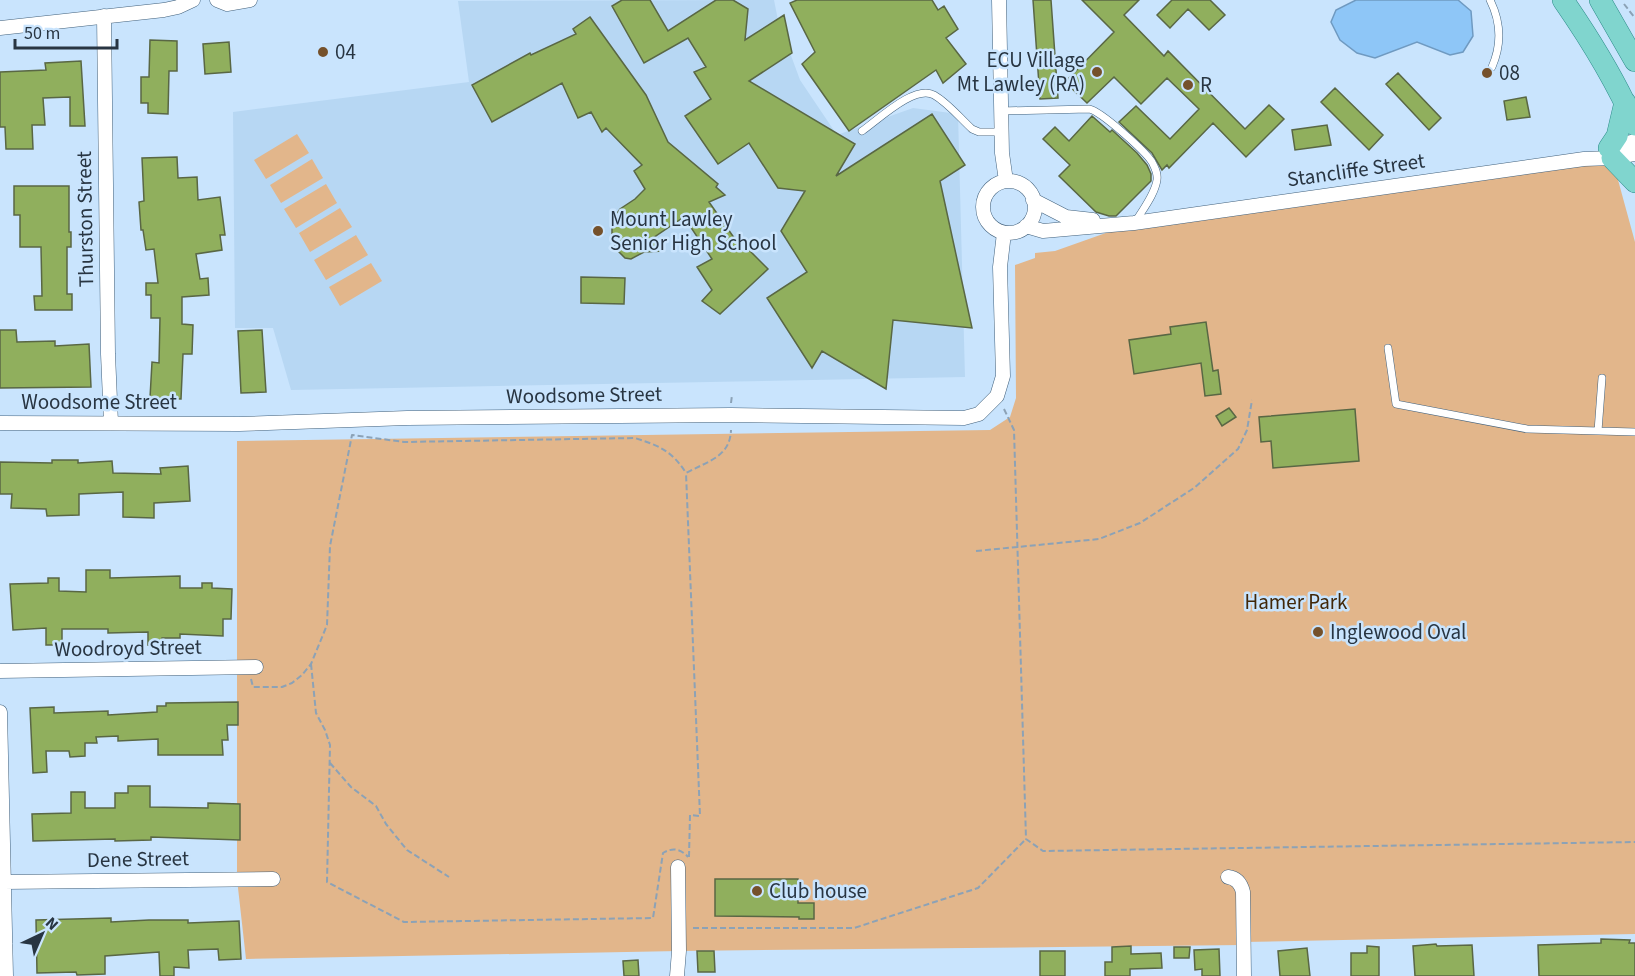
<svg xmlns="http://www.w3.org/2000/svg" width="1635" height="976" font-family="'Source Sans 3',sans-serif">
	<style>
		.built { fill: #b7d7f3 }
		.green { fill: #e2b68b }
		.water { fill: #8ec6f7; stroke: #6f9ac1; stroke-width: 1.5 }
		.building { fill: #90af5d; stroke: #596744; stroke-width: 1.5 }
		.lines { fill: none; stroke-linecap: round; stroke-linejoin: round }
		.service-casing { stroke: #42617c; stroke-width: 8 }
		.minor-casing { stroke: #42617c; stroke-width: 15 }
		.primary-casing { stroke: #2b8b88; stroke-width: 22 }
		.path { stroke: #8ca2b6; stroke-width: 2; stroke-dasharray: 6 3; stroke-linecap: butt }
		.service { stroke: #fff; stroke-width: 7 }
		.minor { stroke: #fff; stroke-width: 14 }
		.primary { stroke: #80d5ce; stroke-width: 21 }
		.poi-dot { fill: #75512b; stroke: #c9e4fd; stroke-width: 2 }
		.labels { text-anchor: middle; dominant-baseline: central; stroke-width: 5; stroke-linejoin: round; paint-order: stroke }
		.poi-label { font-size: 21px; fill: #283542; stroke: #c9e4fd; text-anchor: start }
		.street-label { font-size: 21px; fill: #283542; stroke: #c9e4fd }
		.park-label { font-size: 21px; fill: #412708; stroke: #c9e4fd }
	</style>
	<rect width="100%" height="100%" fill="#c9e4fd"/>
	<path class="built" d="M774 0 778 20 800 80 837 135 913 108 958 114 965 377 291 390 273 328H235L233 112 469 82 458 1Z"/>
	<path class="green" d="M297 134 309 153 266 179 254 160Z
		M1612 158 1635 242V934L1243 942V945L679 951 246 959 237 879V441L990 430 1010 417 1016 398 1015 265 1035 258V253L1055 251 1134 223Z
		M312 159 323 178 281 203 270 185Z
		M326 184 337 203 296 228 284 209Z
		M340 208 352 227 310 252 299 233Z
		M356 235 368 255 326 280 314 260Z
		M371 263 382 281 340 306 329 287Z"/>
	<path class="water" d="M1356 0H1458L1471 11 1473 36 1463 52 1450 55 1417 42 1375 58 1357 53 1340 40 1331 22 1336 10Z"/>
	<path class="building" d="M622 0H650L668 31 716 0H733L748 9 745 40 784 15 792 53 749 81 855 144 836 176 932 114 965 165 940 181 972 328 893 320 886 389 822 351 812 368 767 298 807 272 781 231 805 191 778 188 749 143 718 164 685 116 711 99 694 72 706 67 688 38 644 63 612 6Z
		M797 0H932L938 10 944 6 958 29 946 38 966 64 943 83 936 70 849 131 802 64 815 52 790 3Z
		M1033 0H1051L1058 98 1040 99Z
		M1082 0H1139L1124 15 1164 56 1168 51 1245 129 1269 105 1284 119 1246 157 1213 123 1169 168 1167 165 1162 170 1152 153 1119 122 1136 106 1170 139 1199 109 1167 78 1141 104 1114 77 1087 103 1065 82 1114 32Z
		M1172 0H1210L1225 15 1209 30 1188 9 1170 28 1157 15Z
		M590 17 646 95 668 142 718 184 716 187 725 195 709 202 737 242 740 241 768 269 720 314 702 301 712 290 697 267 712 259 684 217 653 238 662 251 644 252 631 259 625 258 616 249 612 237V221L620 209 635 199 645 189 634 171 642 165 606 128 602 132 591 112 578 118 562 83 492 122 472 85 530 53 531 55 576 34 573 29Z
		M150 40 177 41V71H169L168 114 148 113V103H141V77H149Z
		M229 42 231 72 205 74 203 44Z
		M81 61 85 126H70V97L43 98 45 125H32L33 149H6L5 127H0V72L46 70 45 63Z
		M1398 73 1441 118 1429 130 1386 84Z
		M1335 88 1383 135 1369 150 1321 102Z
		M1526 97 1530 117 1507 120 1504 101Z
		M1092 116 1110 132 1112 130 1137 153 1147 165 1151 174V181L1116 216H1109L1096 212 1059 176 1070 165 1043 139 1055 127 1069 141Z
		M1327 125 1331 145 1295 150 1292 130Z
		M177 157 178 178 197 177 198 200 220 197 225 235H220L222 250 196 254 200 279 208 278 209 295 182 297V324L193 325 192 354H183L181 399 150 398 152 362 159 363 160 318H151V295H146V283H158L154 249 146 250 143 230H141L139 202 144 201 142 158Z
		M14 186H69V232H71V247H67V294H72V310H35L34 296H42L41 247H20V215H14Z
		M581 277 625 278 624 304 581 303Z
		M1206 322 1213 371 1218 370 1221 394 1205 396 1201 363 1134 374 1129 340 1171 334 1170 327Z
		M0 330H16L17 342 55 341V346L89 344 91 387 0 388Z
		M262 330 266 392 241 393 238 331Z
		M1229 408 1236 417 1222 426 1216 416Z
		M1355 409 1359 461 1273 468 1271 441 1261 442 1259 417Z
		M52 460H78V463L112 461 113 473 161 474 160 468 188 466 190 501 154 503V518L123 517V492L79 494V515L47 516 46 509 11 508 12 494H0V462L52 463Z
		M86 570H110V578L180 576V588H202V583H212V588L232 589 231 619H223V636L180 634V638H162L161 646 148 645V632L108 633V629H62V645H46V628L13 630 10 584 48 583V578H59V591L86 592Z
		M238 702V725H227L228 740H222L223 755H158V739L118 741V736L96 737 97 743H85V756L70 757 69 751H46L47 772 33 773 30 708 54 707V713L108 711V715L157 712V706H166V703Z
		M128 786H150V807L208 808V803L240 804V840L151 837V840L115 841V839L33 841 32 814 71 813V792H85V808H115V793H128Z
		M715 879H798V903H814V919H799V917L715 916Z
		M111 918V922L149 920H188V923L239 921 241 959 219 960 218 949 188 950 189 968 174 967V976H160L159 952 105 956V974L77 975 76 972 37 973 36 920Z
		M1601 939 1630 940 1629 943H1635V976H1539L1538 945 1601 943Z
		M1436 944 1437 946 1472 945 1474 976H1415L1413 946Z
		M1131 946V954L1161 953 1162 968 1130 969V976H1105V962H1112V947Z
		M1367 946 1379 947V976H1351V953H1367Z
		M1174 947H1190L1189 958H1174Z
		M1307 948 1310 976H1280L1278 951Z
		M1219 949 1220 976H1202V969L1195 970 1194 950Z
		M697 951H714L715 972H698Z
		M1040 951H1065V976H1040Z
		M638 960 639 976H624L623 961Z"/>
	<g class="lines">
		<defs>
			<path id="service" d="M1490 0C1501 22 1502 44 1492 67
				M1001 111 1089 109C1101 111 1145 151 1152 162 1155 168 1158 173 1157 180 1155 194 1143 209 1136 221
				M862 131C878 120 915 84 934 95 948 103 960 118 972 129L979 132H1001
				M1388 348 1396 404 1527 429 1635 432
				M1598 431 1602 378"/>
			<path id="minor" d="M217 0 227 4 250 0
				M999 0 1002 153 1006 181
				M104 16 108 354 111 423
				M0 28 164 10 178 7 193 0
				M1608 148 1635 141
				M983 207a26 26 0 1 1 52 0a26 26 0 1 1-52 0Z
				M1033 200 1066 217 1093 220
				M1026 226 1043 231 1134 223 1584 159 1612 158 1635 154
				M0 423 239 424 407 418 731 415 964 418 979 414 997 396 1003 376 1000 267 1004 233
				M0 671 256 667
				M0 712 6 976
				M1228 877C1237 878 1241 884 1243 892L1244 976
				M4 882 273 879
				M677 976 679 951 678 867"/>
			<path id="primary" d="M1563 0C1590 39 1616 81 1635 125
				M1600 0 1635 61
				M1609 148 1617 136 1625 102
				M1612 158 1635 182"/>
		</defs>
		<use href="#service" class="service-casing"/>
		<use href="#minor" class="minor-casing"/>
		<use href="#primary" class="primary-casing"/>
		<path class="path" d="M1624 4 1635 18
			M731 403 732 395
			M1004 409 1014 430 1026 839 1043 851 1635 842
			M976 551 1099 539 1140 523 1194 488 1238 449 1247 430 1252 400
			M311 664 316 713 325 730 330 745 327 882 404 922 653 918 663 853C673 847 681 849 688 857
			M251 679 253 687H282L292 683 302 675 311 664 327 625 330 546 352 435 404 442 635 438C660 446 672 451 686 473
			M330 763 351 787 376 806 386 824 407 850 449 877
			M689 857 690 815 700 816 686 473C708 461 730 457 731 430
			M693 928H854L978 888 1026 839"/>
		<use href="#service" class="service"/>
		<use href="#minor" class="minor"/>
		<use href="#primary" class="primary"/>
	</g>
	<g class="poi-dot">
		<circle cx="323" cy="52" r="6"/>
		<circle cx="1097" cy="72" r="6"/>
		<circle cx="1487" cy="73" r="6"/>
		<circle cx="1188" cy="85" r="6"/>
		<circle cx="598" cy="231" r="6"/>
		<circle cx="1318" cy="632" r="6"/>
		<circle cx="757" cy="891" r="6"/>
	</g>
	<g class="labels">
		<g class="poi-label">
			<text x="335" y="52">04</text>
			<text x="1085" y="60" text-anchor="end">ECU Village<tspan x="1085" dy="24">Mt Lawley (RA)</tspan></text>
			<text x="1499" y="73">08</text>
			<text x="1200" y="85">R</text>
			<text x="610" y="219">Mount Lawley<tspan x="610" dy="24">Senior High School</tspan></text>
			<text x="1330" y="632">Inglewood Oval</text>
			<text x="769" y="891">Club house</text>
		</g>
		<g class="street-label">
			<text transform="translate(1356 170) rotate(-8)">Stancliffe Street</text>
			<text transform="translate(85 219) rotate(-91)">Thurston Street</text>
			<text transform="translate(584 395) rotate(-1)">Woodsome Street</text>
			<text x="99" y="402">Woodsome Street</text>
			<text transform="translate(128 648) rotate(-1)">Woodroyd Street</text>
			<text transform="translate(138 859) rotate(-1)">Dene Street</text>
		</g>
		<g class="park-label">
			<text x="1296" y="602">Hamer Park</text>
		</g>
	</g>
	<g transform="translate(42 934) rotate(44)" stroke="#c9e4fd" stroke-width="4.5" paint-order="stroke">
	<path d="M0-4.5L10 22L0 15L-10 22Z" fill="#283542"/>
	<text y="-9" font-size="16" font-weight="bold" text-anchor="middle" fill="#283542">N</text>
	</g>
	<path d="M15 39v9h102v-9" fill="none" stroke="#283542" stroke-width="3"/>
	<text x="24" y="39" font-size="18" fill="#283542" stroke="#c9e4fd" stroke-width="4.5" paint-order="stroke">50 m</text>
</svg>
